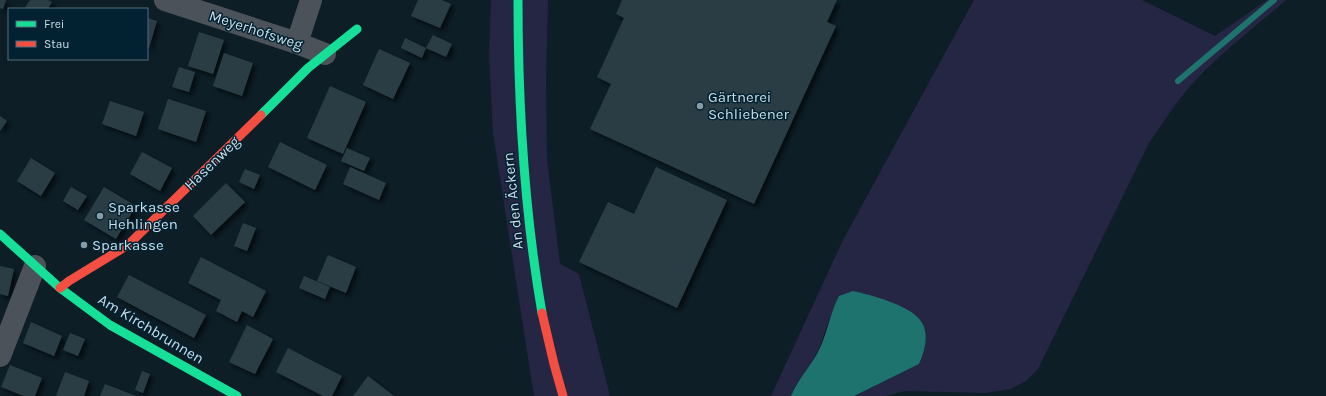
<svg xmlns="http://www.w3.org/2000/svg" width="1326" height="396" font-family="Karla,sans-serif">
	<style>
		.green { fill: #252644 }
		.water { fill: #1f736e }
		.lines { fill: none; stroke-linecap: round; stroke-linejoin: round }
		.stream { stroke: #1f736e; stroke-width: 6 }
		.building { fill: #2a3e45; filter: url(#shadow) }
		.street { stroke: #4c5259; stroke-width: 22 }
		.fast { stroke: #16e098; stroke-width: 9 }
		.jam { stroke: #f24e42; stroke-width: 9 }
		.poi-dot { fill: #899ba5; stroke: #022232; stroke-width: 1.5 }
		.labels { text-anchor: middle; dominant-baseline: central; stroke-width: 3; stroke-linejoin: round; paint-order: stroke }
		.street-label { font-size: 15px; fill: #ccdee9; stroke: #022232 }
		.poi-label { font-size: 15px; fill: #ccdee9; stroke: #022232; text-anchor: start }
	</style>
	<defs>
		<filter id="shadow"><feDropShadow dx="3.5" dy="3.5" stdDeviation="2" flood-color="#0009"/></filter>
	</defs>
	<rect width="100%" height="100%" fill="#0d1e27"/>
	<path class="green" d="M491 0H548L546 79 547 160 560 264 579 274 610 396H534L493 133 489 55Z
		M974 0H1142L1215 36 1267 0H1286C1255 27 1220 53 1192 84 1176 102 1163 123 1149 143L1038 369 1026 381 1011 389 985 393 905 391 886 396H854L919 364C924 351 926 343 925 329L891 302 853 291 829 320 819 349 808 368 795 387 791 396H771L843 240Z"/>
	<path class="water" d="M853 291C871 295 909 305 920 320 930 332 925 351 919 364L854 396H791C798 379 812 365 820 348 828 331 830 313 839 296Z"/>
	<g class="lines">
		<path class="stream" d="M1178 81 1274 0"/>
	</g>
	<path class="building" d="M0 0H6L3 9 0 8Z
		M30 0H48L52 2 48 9H24Z
		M418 0H442L451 4 440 28 411 16Z
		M622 0H837L827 22 836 26 754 204 590 129 611 84 597 77 624 18 616 14Z
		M147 18 157 21 149 48 147 47Z
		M199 32 224 40 213 74 188 66Z
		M433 35 452 44 446 57 426 48 422 58 401 48 405 38 426 48Z
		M379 49 410 63 393 99 363 85Z
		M224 53 253 63 242 96 213 86Z
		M179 67 195 72 189 92 172 87Z
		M330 86 366 102 343 154 307 138Z
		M168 99 206 111 196 142 158 129Z
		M110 101 144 112 136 136 102 124Z
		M0 116 7 121 0 131Z
		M280 142 327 165 315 190 268 167Z
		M347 148 370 158 364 171 341 161Z
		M142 152 172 168 160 191 130 174Z
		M31 158 55 173 41 196 17 181Z
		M350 167 386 183 379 200 343 184Z
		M656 167 727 200 677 308 579 262 608 202 634 214Z
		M245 169 260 175 254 189 239 182Z
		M226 183 245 202 211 235 193 216Z
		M71 187 87 196 78 210 63 201Z
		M104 187 136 206 116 239 84 220Z
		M243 223 256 228 247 251 234 246Z
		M328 255 356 267 346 293 317 281Z
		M201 257 266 291 253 317 242 311 237 322 216 311 221 300 188 283Z
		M0 266 14 269 8 296 0 294Z
		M129 275 206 315 194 338 117 297Z
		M304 276 330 287 325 299 299 288Z
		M31 322 62 336 54 356 23 343Z
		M247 325 273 339 255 374 229 362Z
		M70 333 85 339 78 356 63 350Z
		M288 348 342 376 332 396H323L276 372Z
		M10 365 42 378 35 396H24L1 387Z
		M142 371 150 374 143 393 135 390Z
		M65 372 89 381 84 396H56Z
		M368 376 394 396H353Z
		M105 384 136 396H100Z"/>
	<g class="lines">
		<path class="street" d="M165 0 297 43 325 54
			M297 43 311 0
			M0 356 35 266"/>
		<path class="fast" d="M518 0C518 105 524 210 542 313
			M261 115 308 68 357 29
			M0 234 60 288 110 325 237 396"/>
		<path class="jam" d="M60 288 69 281 128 245 261 115
			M542 313 554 364 563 396"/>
	</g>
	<g class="poi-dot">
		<circle cx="700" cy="106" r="4"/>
		<circle cx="100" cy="216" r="4"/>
		<circle cx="84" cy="245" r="4"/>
	</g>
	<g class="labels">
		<g class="street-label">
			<text transform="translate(256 30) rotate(18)">Meyerhofsweg</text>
			<text transform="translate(212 163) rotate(-44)">Hasenweg</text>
			<text transform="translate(513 201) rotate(-96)">An den Äckern</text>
			<text transform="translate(151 329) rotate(31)">Am Kirchbrunnen</text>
		</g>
		<g class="poi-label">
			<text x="708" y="97">Gärtnerei<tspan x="708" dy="17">Schliebener</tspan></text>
			<text x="108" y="207">Sparkasse<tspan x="108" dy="17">Hehlingen</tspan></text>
			<text x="92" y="245">Sparkasse</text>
		</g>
	</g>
	<rect x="8" y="8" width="140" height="52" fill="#022232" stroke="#536d7b"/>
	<rect x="16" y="21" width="20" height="6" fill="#16e098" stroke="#536d7b"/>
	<text x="44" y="28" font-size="12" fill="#ccdee9">Frei</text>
	<rect x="16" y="41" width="20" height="6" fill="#f24e42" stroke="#536d7b"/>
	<text x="44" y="48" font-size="12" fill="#ccdee9">Stau</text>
</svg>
